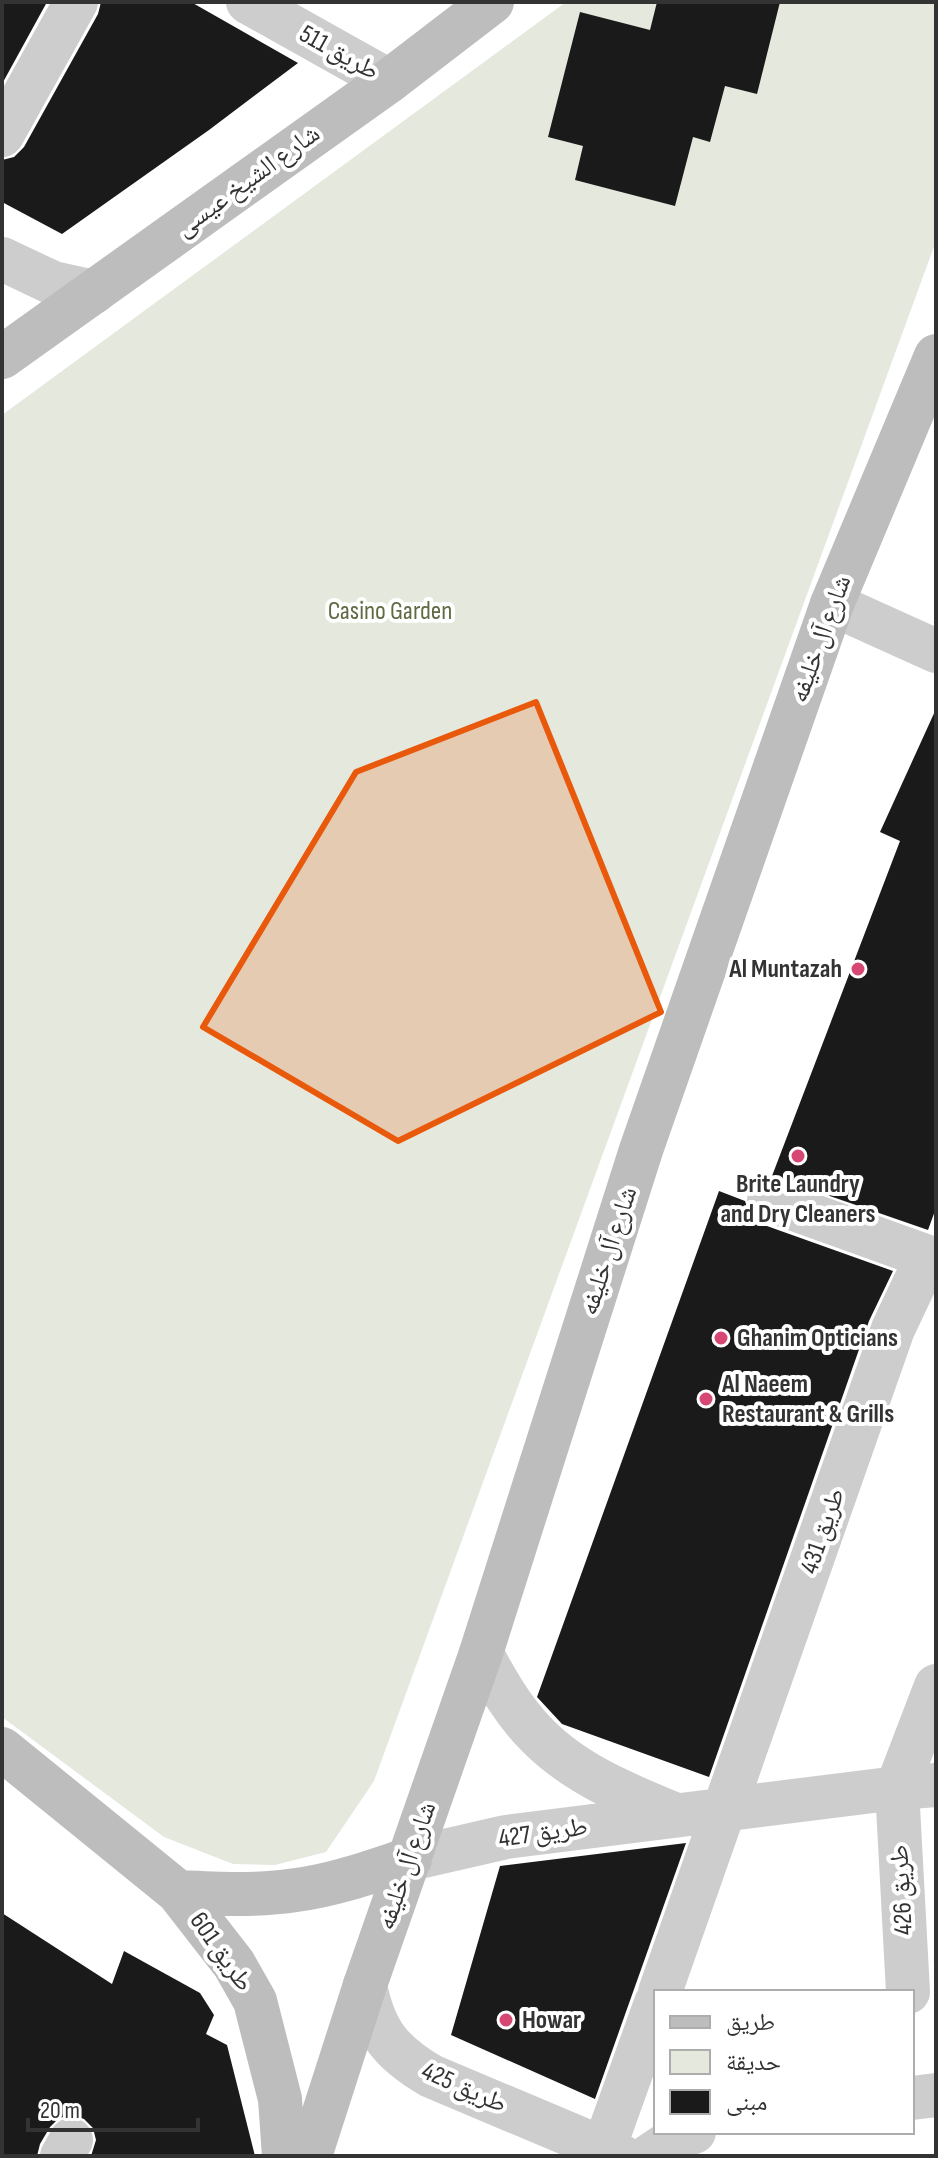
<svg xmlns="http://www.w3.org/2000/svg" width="938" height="2158" font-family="'Sofia Sans Condensed','Noto Naskh Arabic',sans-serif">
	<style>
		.green { fill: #e5e8dd }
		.building { fill: #1a1a1a }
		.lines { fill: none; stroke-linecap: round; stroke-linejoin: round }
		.street { stroke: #cdcdcd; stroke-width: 44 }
		.secondary { stroke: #bdbdbd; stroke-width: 44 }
		.marked { fill: #e8590c; fill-opacity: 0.2; stroke: #e8590c; stroke-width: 6; stroke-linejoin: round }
		.poi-dot { fill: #d64873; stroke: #fff; stroke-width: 3 }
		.labels { text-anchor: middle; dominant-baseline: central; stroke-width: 8; stroke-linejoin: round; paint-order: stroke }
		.street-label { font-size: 26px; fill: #333; stroke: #fff }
		.park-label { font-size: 26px; fill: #5f6b43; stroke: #fff }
		.poi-label { font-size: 26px; font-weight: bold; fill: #333; stroke: #fff; text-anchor: start }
	</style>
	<rect width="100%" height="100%" fill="#fff"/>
	<path class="green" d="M566 2H936V241L374 1781 326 1852 275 1865 233 1864 164 1837 2 1717V415Z"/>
	<path class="building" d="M2 2H47L2 84Z
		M101 2H191L298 63 209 130 62 234 2 202V160L14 157 24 147 98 14Z
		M657 2H780L757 94 725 86 710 142 693 137 675 206 575 180 583 146 548 137 580 12 650 30Z
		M936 709V1208L928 1230 772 1176 900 841 880 832Z
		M719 1191 745 1201 750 1216 761 1224 893 1271 869 1321 709 1777 562 1724 537 1697Z
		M686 1843 595 2099 451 2035 500 1866Z
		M2 1913 112 1984 124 1951 200 1993 214 2015 206 2034 227 2045 255 2156H91L96 2140 93 2128 84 2119 72 2115 59 2118 50 2127 40 2144 37 2156H2Z"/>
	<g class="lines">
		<path class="street" d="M248 2 389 81
			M2 135 76 2
			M2 259 53 283 94 292
			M832 604 936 651
			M769 1200 936 1260
			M481 1653C497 1682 513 1711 537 1735 575 1774 627 1795 676 1815
			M410 1859 506 1837 897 1788 936 1785
			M365 1985C374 2031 390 2052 431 2076L621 2156
			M660 1992 893 1329 927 1257
			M908 1992 897 1788 936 1686
			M912 2098 936 2095
			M604 2148 656 2003
			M62 2156 71 2140
			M649 2156 676 2138 694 2132"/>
		<path class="secondary" d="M2 357 389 81 492 2
			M2 1749 178 1892 234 1964 255 2001 280 2099 284 2156
			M178 1892C218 1894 257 1896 296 1890 335 1885 373 1871 410 1859
			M310 2156 365 1985 481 1653 641 1150 832 604 936 356"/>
	</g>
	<path class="marked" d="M536 702 661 1012 398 1141 203 1027 356 772Z"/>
	<g class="poi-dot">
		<circle cx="858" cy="969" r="8"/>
		<circle cx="798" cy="1156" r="8"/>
		<circle cx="721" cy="1338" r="8"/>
		<circle cx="706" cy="1399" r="8"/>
		<circle cx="506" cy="2020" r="8"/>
	</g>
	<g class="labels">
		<g class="street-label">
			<text transform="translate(339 53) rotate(29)">طريق 511</text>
			<text transform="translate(248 181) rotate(-36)">شارع الشيخ عيسى</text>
			<text transform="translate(821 639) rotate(-70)">شارع آل خليفه</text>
			<text transform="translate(609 1251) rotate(-72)">شارع آل خليفه</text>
			<text transform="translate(823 1531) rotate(-71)">طريق 431</text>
			<text transform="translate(543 1833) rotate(-8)">طريق 427</text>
			<text transform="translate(407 1866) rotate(-71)">شارع آل خليفه</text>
			<text transform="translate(902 1890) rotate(-93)">طريق 426</text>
			<text transform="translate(221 1952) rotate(55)">طريق 601</text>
			<text transform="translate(464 2088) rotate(24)">طريق 425</text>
		</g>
		<g class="park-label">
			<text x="390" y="611">Casino Garden</text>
		</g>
		<g class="poi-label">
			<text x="842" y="969" text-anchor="end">Al Muntazah</text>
			<text x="798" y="1184" text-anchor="middle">Brite Laundry<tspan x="798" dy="30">and Dry Cleaners</tspan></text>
			<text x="737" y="1338">Ghanim Opticians</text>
			<text x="722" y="1384">Al Naeem<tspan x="722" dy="30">Restaurant &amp; Grills</tspan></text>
			<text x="522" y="2020">Howar</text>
		</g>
	</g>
	<rect width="938" height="2158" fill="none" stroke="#333333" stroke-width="8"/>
	<rect x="654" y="1990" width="260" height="144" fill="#ffffff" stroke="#adadad" stroke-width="2"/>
	<rect x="670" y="2016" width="40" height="12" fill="#bdbdbd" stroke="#adadad" stroke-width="2"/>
	<text x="726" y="2030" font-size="24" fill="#333333">طريق</text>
	<rect x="670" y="2050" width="40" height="24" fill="#e5e8dd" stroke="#adadad" stroke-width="2"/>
	<text x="726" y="2070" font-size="24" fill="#333333">حديقة</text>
	<rect x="670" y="2090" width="40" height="24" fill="#1a1a1a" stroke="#adadad" stroke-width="2"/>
	<text x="726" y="2110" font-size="24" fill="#333333">مبنى</text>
	<path d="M28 2118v12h170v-12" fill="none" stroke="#333333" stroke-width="4"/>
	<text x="40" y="2118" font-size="24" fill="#333333" stroke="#ffffff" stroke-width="6" paint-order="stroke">20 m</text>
</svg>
